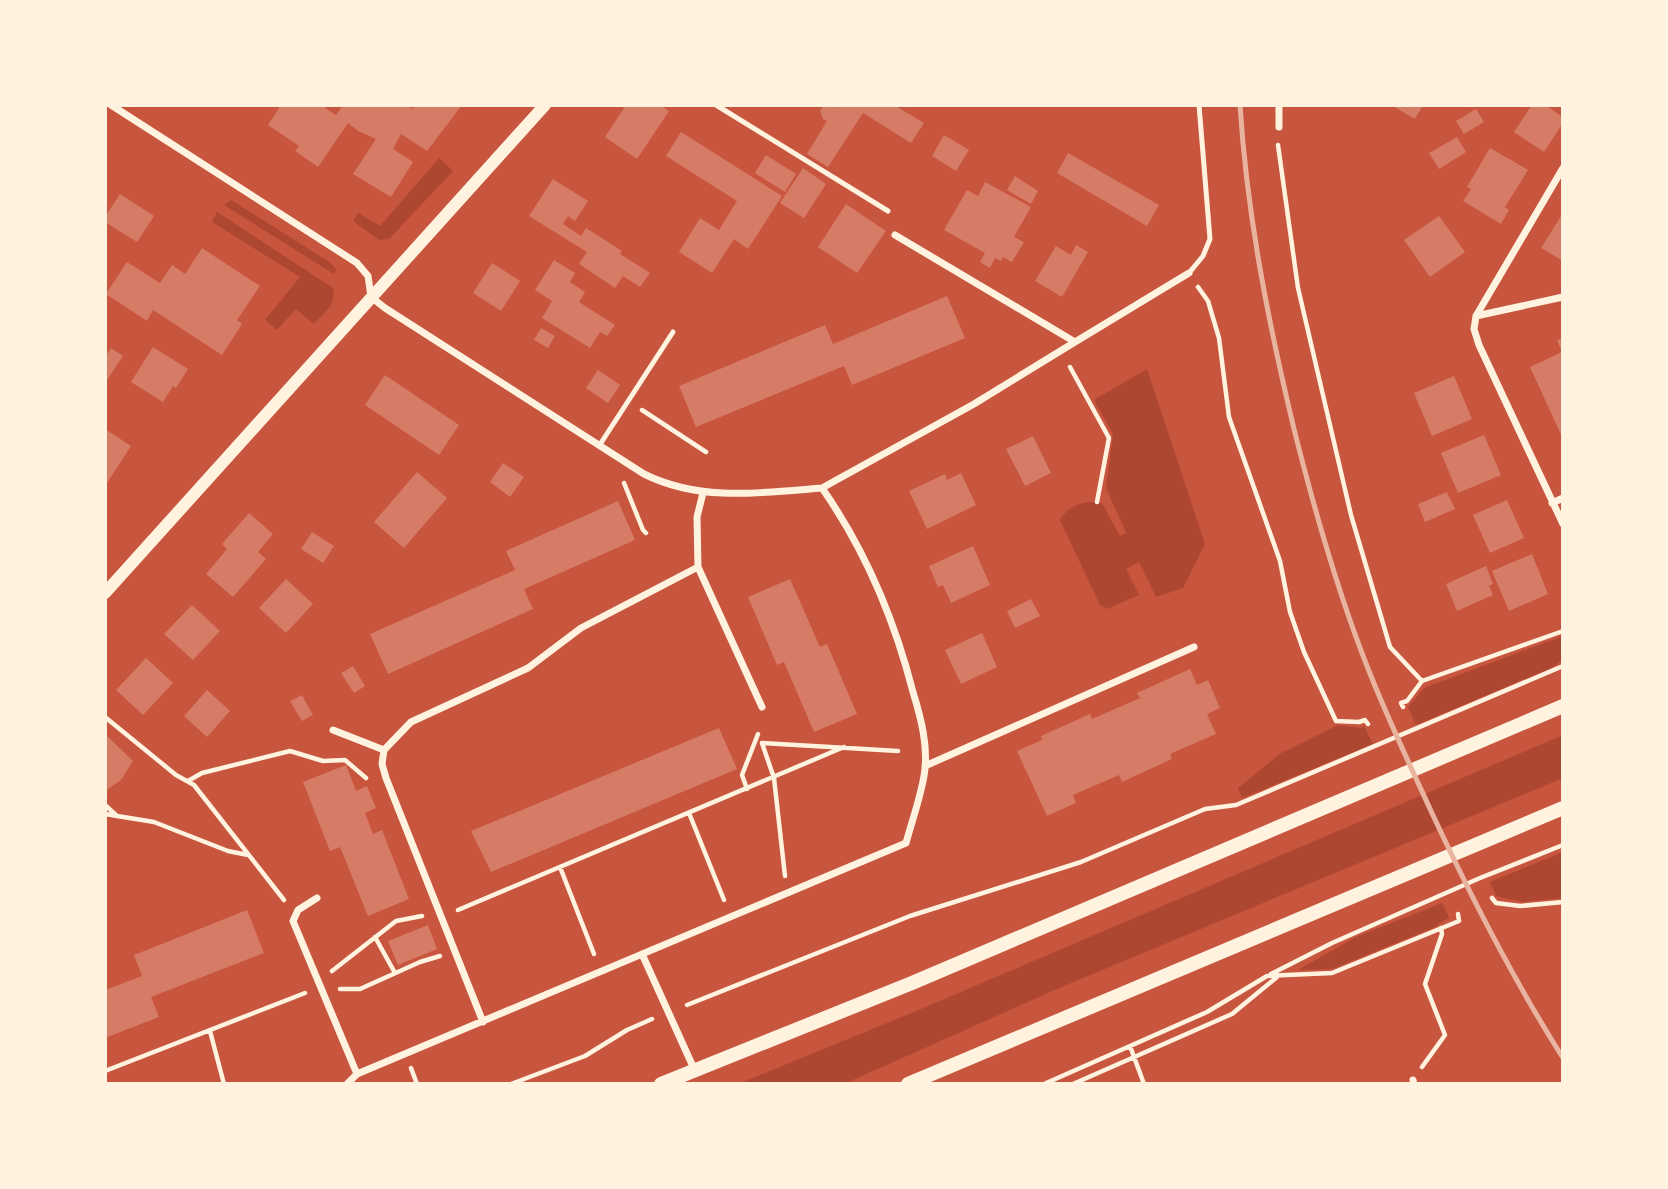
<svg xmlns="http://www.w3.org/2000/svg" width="1668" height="1189" font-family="Poppins,sans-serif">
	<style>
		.green { fill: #ae4732 }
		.building { fill: #d67c66 }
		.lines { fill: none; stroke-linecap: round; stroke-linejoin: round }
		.path { stroke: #fff3e0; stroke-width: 4.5 }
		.service { stroke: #fff3e0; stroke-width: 5 }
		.minor { stroke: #fff3e0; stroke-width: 7 }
		.tertiary { stroke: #fff3e0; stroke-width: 12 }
		.secondary { stroke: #fff3e0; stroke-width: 14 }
		.rail { stroke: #e9b49f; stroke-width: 5 }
	</style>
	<rect width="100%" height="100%" fill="#c8553d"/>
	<path class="green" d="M439 158 453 171 389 239 379 240 353 221 358 213 380 226Z
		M231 200 331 263 336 270 334 274 224 205Z
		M217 212 333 288C337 304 324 313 314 324L296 309 277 330 265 320 300 277 212 222Z
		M1147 369 1205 544 1183 588 1156 597 1139 562 1126 569 1139 595 1107 609 1100 605 1060 520C1067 506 1086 499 1102 503L1120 536 1126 533 1106 488 1113 434 1094 400Z
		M1563 636V660L1551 668 1416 725 1408 707 1424 688Z
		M1338 725 1361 728 1364 726 1373 744 1242 798 1238 788 1281 753Z
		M1563 735V778L1059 988 844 1084H738L921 1009Z
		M1563 852V898L1522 902 1496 896 1490 882Z
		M1442 903 1449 917 1435 927 1332 969 1298 970 1356 937Z"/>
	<path class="building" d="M281 105H327L325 108 336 115 343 105H356L359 107 361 105H406L412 109 415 105H462L427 151 401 134 393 149 413 162 391 197 353 174 376 139 358 131 348 123 318 167 295 151 299 146 268 125Z
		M626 105H660L669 111 637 159 605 137Z
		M824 105H833L836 108 838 105H894L924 123 911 143 863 113 828 167 807 154 827 121 823 119 820 111Z
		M1391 105H1423L1415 119Z
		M1532 105H1545L1563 117V123L1544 152 1514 132Z
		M1476 109 1484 122 1464 134 1456 121Z
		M681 132 782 196 748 249 734 239 712 273 679 252 700 218 719 230 737 201 666 156Z
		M944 135 969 150 956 171 932 156Z
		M1457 137 1466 152 1439 169 1429 153Z
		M1490 148 1528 170 1505 207 1509 210 1501 224 1463 201 1471 189 1467 187Z
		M1068 153 1159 205 1147 226 1057 173Z
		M766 155 796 174 785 192 755 173Z
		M803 168 826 184 804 218 780 203Z
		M1015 176 1038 191 1031 204 1007 190Z
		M553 179 588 201 575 221 568 216 563 224 581 236 586 228 622 251 620 254 650 273 640 287 623 276 615 288 579 264 587 252 529 216Z
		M985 182 1031 207 1014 237 1024 242 1012 262 1003 257 1001 261 995 258 990 268 980 262 985 253 944 230 967 190 978 196Z
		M120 194 154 216 137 242 105 222V217Z
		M846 204 886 231 857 273 818 247Z
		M1563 213V261L1541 248Z
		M1439 216 1465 252 1430 277 1404 240Z
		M1076 245 1088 252 1062 297 1035 281 1056 246 1071 255Z
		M202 248 260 286 237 320 242 324 222 355 153 310 147 321 106 294 127 262 160 283 172 265 185 274Z
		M554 260 575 273 570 282 585 292 579 302 615 325 607 336 600 332 590 348 542 318 552 301 535 290Z
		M492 263 520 281 501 311 473 293Z
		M947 296 965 338 852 385 844 366 696 427 679 386 825 325 833 344Z
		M541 328 555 336 548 348 534 340Z
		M1563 338V439L1530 367 1562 352 1557 340Z
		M153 347 188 369 176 388 173 386 163 402 131 382Z
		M111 348 123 356 105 383V357Z
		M598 370 620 385 608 403 586 388Z
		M385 375 459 425 439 455 365 405Z
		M1454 376 1472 419 1432 436 1414 393Z
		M105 429 131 446 105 486Z
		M1484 435 1501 475 1458 493 1441 453Z
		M1033 436 1051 473 1025 486 1006 449Z
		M503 463 524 477 510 497 490 482Z
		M417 472 447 498 404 548 374 522Z
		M961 473 976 505 927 529 909 491 945 474 947 480Z
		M1447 492 1455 509 1425 522 1418 504Z
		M1507 500 1524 538 1490 553 1473 515Z
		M618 501 635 540 524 589 533 609 388 674 370 634 515 570 506 551Z
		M249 513 273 534 258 552 266 559 233 597 206 574 227 549 222 544Z
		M312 532 334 546 323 563 301 549Z
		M973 546 990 585 951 603 943 585 938 587 929 566Z
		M1532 554 1548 594 1509 611 1492 571Z
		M1486 566 1493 584 1489 586 1493 595 1457 611 1446 584Z
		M286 579 313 604 286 633 259 608Z
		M790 579 820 647 827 644 857 714 814 732 784 662 777 665 748 597Z
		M1031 599 1040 616 1015 628 1007 611Z
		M192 605 220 631 193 660 164 634Z
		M982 633 997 667 961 684 945 650Z
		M146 658 173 683 143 715 116 690Z
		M353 666 365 686 354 693 341 673Z
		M1190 669 1197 685 1208 680 1220 708 1207 714 1216 734 1170 754 1172 759 1122 782 1119 775 1073 795 1076 803 1047 816 1017 751 1042 740 1041 736 1090 714 1092 719 1140 698 1137 693Z
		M207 690 230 711 207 737 184 716Z
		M302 695 313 715 302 721 290 701Z
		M719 728 737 769 491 872 471 831Z
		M105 734 133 761 121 780 105 791Z
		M346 765 356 791 367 786 376 808 365 813 373 834 382 830 409 899 368 916 340 847 330 851 303 782Z
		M247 910 264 953 151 997 159 1017 105 1038V990L142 976 134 955Z
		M428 925 437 949 398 965 388 941Z"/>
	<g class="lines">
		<path class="path" d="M1278 145 1298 288 1351 515 1390 647 1422 681
			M1198 287 1208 301 1219 338 1229 417 1280 561 1290 612 1304 652 1336 721 1359 722 1365 720 1368 724
			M1070 367 1109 438 1097 502
			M642 410 706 452
			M624 483 643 530 646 533
			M1403 707 1401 703 1407 701 1422 681 1563 631
			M105 717 176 775 194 785 284 900
			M188 781 202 773 290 751 323 761 345 760 366 778
			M747 789 742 775 758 734
			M105 805 117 816
			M689 813 724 900
			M105 814 154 822 228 851 248 855
			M560 867 594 954
			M785 876 774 778 762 743 898 751
			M1492 898 1496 903 1520 906 1563 902
			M458 910 844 747
			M375 937 395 973
			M332 971 396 921 422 916
			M1271 974 1332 943 1480 878 1563 845
			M340 989H360L420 962 440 956
			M687 1005 910 916 1081 862 1205 809 1236 805 1563 666
			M210 1031 224 1084
			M1130 1046 1144 1084
			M1422 1067 1445 1035 1425 984 1442 934 1441 928
			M411 1068 417 1084
			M105 1071 305 993
			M511 1084 585 1056 627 1030 652 1019
			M1044 1084 1207 1012 1267 976 1332 973 1459 921 1458 914
			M1073 1084 1232 1014 1277 977"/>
		<path class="service" d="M716 105 888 211
			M1189 273 1203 256 1210 239 1199 105
			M599 446 673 332"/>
		<path class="minor" d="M111 105 357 263 368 276 371 297 385 308 644 474C700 502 762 493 822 488 866 551 894 618 913 692 921 718 929 748 924 776 920 799 912 821 906 843L357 1074 347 1084
			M1279 105V127
			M1563 168 1476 316 1474 329 1479 345 1563 524
			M895 235 1075 342 1189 273
			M1476 316 1563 297
			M822 488 974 404 1075 342
			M1552 503 1563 498
			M698 567 762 707
			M333 730 384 750
			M925 766 1194 647
			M317 898 298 910 293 921 357 1074
			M642 954 695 1071
			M483 1022 386 778 382 764 384 750 411 722 528 668 581 628 698 567 697 517 703 493
			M1413 1080 1414 1084"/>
		<path class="tertiary" d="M105 593 545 105"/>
		<path class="secondary" d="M661 1084 912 983 1563 706
			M908 1084 1563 808"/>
		<path class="rail" d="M1240 105C1247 216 1269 326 1295 433 1315 512 1337 590 1367 666 1386 715 1409 763 1431 811 1470 895 1513 979 1563 1058"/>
	</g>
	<rect width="1668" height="1189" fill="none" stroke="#fff3e0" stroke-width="214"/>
</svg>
